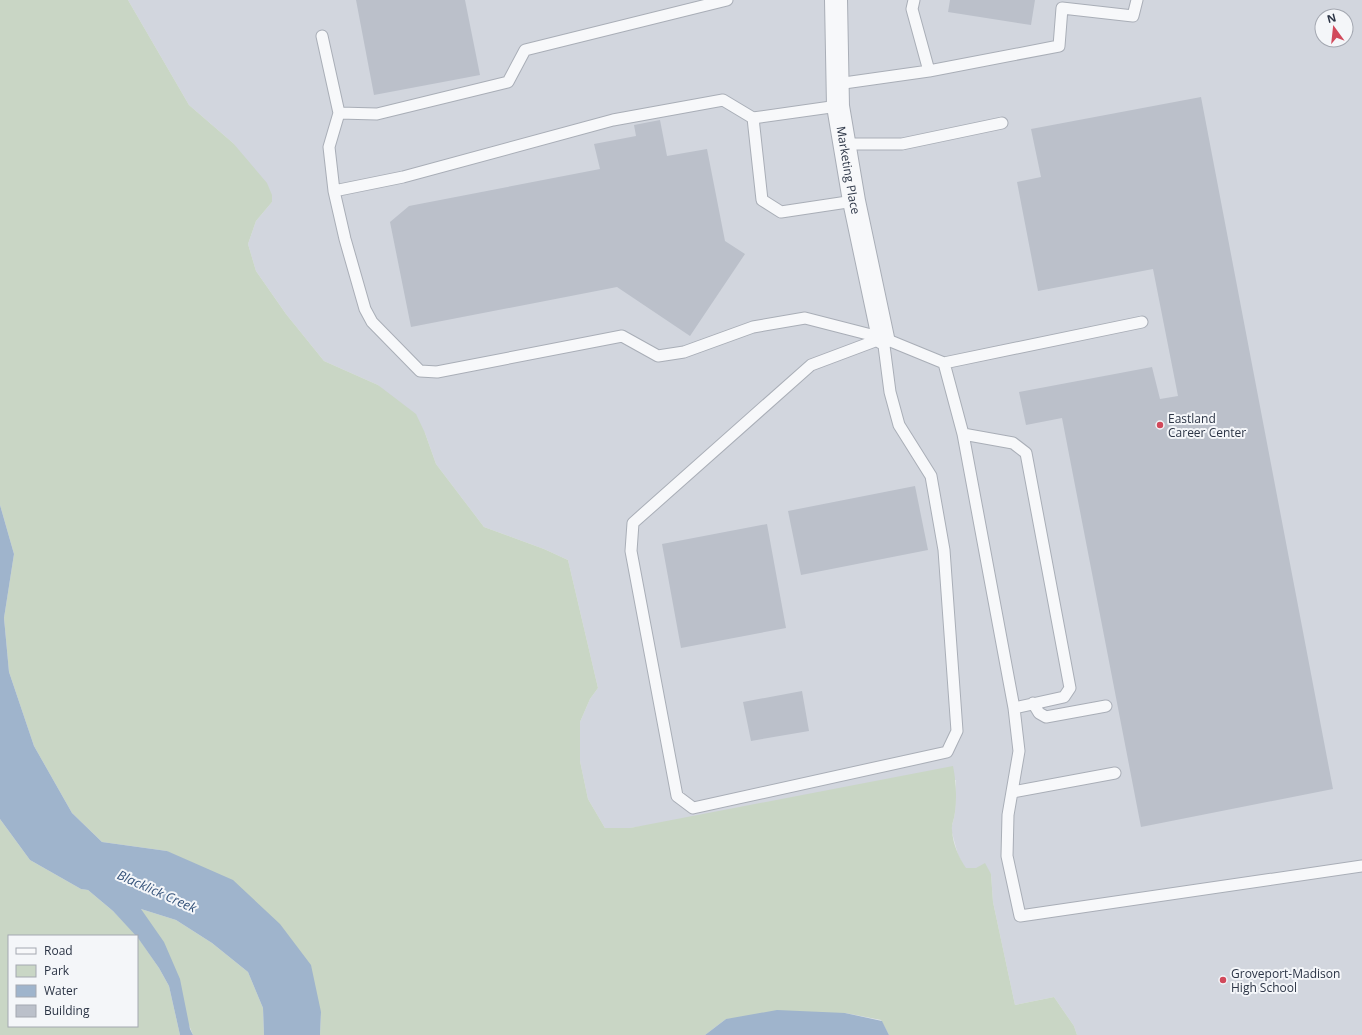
<svg xmlns="http://www.w3.org/2000/svg" width="1362" height="1035" font-family="'Open Sans',sans-serif">
	<style>
		.built { fill: #d2d6de; fill-rule: evenodd }
		.green { fill: #c9d6c5 }
		.water { fill: #9fb4cc }
		.building { fill: #bbc0ca }
		.lines { fill: none; stroke-linecap: round; stroke-linejoin: round }
		.service-casing { stroke: #a9aeb7; stroke-width: 13 }
		.minor-casing { stroke: #a9aeb7; stroke-width: 24 }
		.service { stroke: #f7f8fa; stroke-width: 11 }
		.minor { stroke: #f7f8fa; stroke-width: 22 }
		.poi-dot { fill: #d1495b; stroke: #f4f6f9; stroke-width: 1.5 }
		.labels { text-anchor: middle; dominant-baseline: central; stroke-width: 4; stroke-linejoin: round; paint-order: stroke }
		.street-label { font-size: 12px; fill: #2b3445; stroke: #f4f6f9 }
		.poi-label { font-size: 12px; fill: #2b3445; stroke: #f4f6f9; text-anchor: start }
		.water-label { font-size: 13px; font-style: italic; fill: #34527a; stroke: #f4f6f9 }
	</style>
	<rect width="100%" height="100%" fill="#e4e7ec"/>
	<path class="built" d="M128 0H1362V1035H1077L1074 1026 1054 997 1015 1005 993 902 991 874 976 868H965L958 855 951 829 955 814 956 780 630 828H605L588 799 580 761V722L590 699 598 688 568 560 544 549 484 527 436 464 425 433 378 385 324 361 286 314 256 271 248 244 256 221 272 202 233 143 189 105ZM1322 16H1346V40H1322Z"/>
	<path class="green" d="M0 0H128L189 105 233 143 267 183 272 195V202L256 221 248 244 256 271 286 314 324 361 378 385 416 414 425 433 436 464 484 527 544 549 568 560 598 688 590 699 580 722V761L588 799 605 828H630L953 766C956 781 957 797 955 812 955 818 951 824 952 830 953 844 958 856 966 868H976L985 863 991 874 993 902 1015 1005 1054 997 1074 1026 1077 1035H889L881 1020 845 1013 726 1019 705 1035H320L321 1012 167 851 102 842 72 813 34 746 9 672 4 618 14 554 0 505Z
		M0 819 30 860 81 889 88 890 113 911 137 936H9V1026H137V936L159 968 169 986 180 1035H0Z
		M141 909 176 920 212 943 248 972 263 1008 264 1035H193Z"/>
	<path class="water" d="M0 505 14 554 4 618 9 672 34 746 72 813 102 842 167 851 233 880 280 924 311 965 321 1012 320 1035H264L263 1008 248 972 212 943 176 920 141 909 164 942 180 979 190 1029 193 1035H180L169 986 159 968 138 938 113 911 88 890 81 889 30 860 0 819Z
		M777 1010 845 1013 882 1021 889 1035H705L726 1019Z"/>
	<path class="building" d="M356 0H465L480 75 374 95Z
		M950 0H1035L1031 25 948 12Z
		M1201 97 1333 789 1141 827 1062 418 1026 425 1019 392 1152 367 1160 399 1178 396 1153 269 1038 291 1017 182 1041 177 1031 129Z
		M660 120 667 156 707 149 725 241 745 254 690 336 617 287 411 327 390 222 409 206 600 169 594 144 636 136 634 125Z
		M915 486 928 550 801 575 788 511Z
		M767 524 786 628 681 648 662 544Z
		M802 691 809 731 751 741 743 702Z"/>
	<g class="lines">
		<defs>
			<path id="service" d="M914 0 912 9 929 71
				M322 36 339 113 377 114 508 82 525 50 727 0
				M837 84 929 71 1059 46 1062 8 1133 16 1137 0
				M838 106 753 118 723 100 613 120 403 177 334 191 345 239 365 309 372 322 420 371 437 372 622 336 658 356 684 352 753 327 805 318 883 338 944 363 963 434 1014 708 1019 751 1008 815 1007 856 1020 916 1362 866
				M753 118 762 200 781 212 854 201
				M844 144H902L1002 123
				M334 191 329 147 339 113
				M883 338 890 392 899 425 931 476 944 550 957 731 947 752 693 808 677 796 631 551 633 523 811 365Z
				M944 363 1142 322
				M963 434 1013 443 1026 453 1070 688 1064 697 1014 708
				M1033 703 1039 713 1046 717 1106 706
				M1013 792 1115 773"/>
			<g id="minor">
				<path id="s1" d="M836 0 838 106 854 201 883 338"/>
			</g>
		</defs>
		<use href="#service" class="service-casing"/>
		<use href="#minor" class="minor-casing"/>
		<use href="#service" class="service"/>
		<use href="#minor" class="minor"/>
	</g>
	<g class="poi-dot">
		<circle cx="1160" cy="425" r="4"/>
		<circle cx="1223" cy="980" r="4"/>
	</g>
	<g class="labels">
		<g class="street-label">
			<text stroke="none"><textPath href="#s1" startOffset="171">Marketing Place</textPath></text>
		</g>
		<g class="poi-label">
			<text x="1168" y="418">Eastland<tspan x="1168" dy="14">Career Center</tspan></text>
			<text x="1231" y="973">Groveport-Madison<tspan x="1231" dy="14">High School</tspan></text>
		</g>
		<g class="water-label">
			<text transform="translate(157 891) rotate(24)">Blacklick Creek</text>
		</g>
	</g>
	<rect x="8" y="935" width="130" height="92" fill="#f4f6f9" stroke="#a4a8b1"/>
	<rect x="16" y="948" width="20" height="6" fill="#f7f8fa" stroke="#a4a8b1"/>
	<text x="44" y="955" font-size="12" fill="#2b3445">Road</text>
	<rect x="16" y="965" width="20" height="12" fill="#c9d6c5" stroke="#a4a8b1"/>
	<text x="44" y="975" font-size="12" fill="#2b3445">Park</text>
	<rect x="16" y="985" width="20" height="12" fill="#9fb4cc" stroke="#a4a8b1"/>
	<text x="44" y="995" font-size="12" fill="#2b3445">Water</text>
	<rect x="16" y="1005" width="20" height="12" fill="#bbc0ca" stroke="#a4a8b1"/>
	<text x="44" y="1015" font-size="12" fill="#2b3445">Building</text>
	<g transform="translate(1334 28) rotate(345)"><circle r="19" fill="#f4f6f9" stroke="#a4a8b1"/>
	<path d="M0-3L7 15L0 10L-7 15Z" fill="#d1495b"/>
	<text y="-6" font-size="11" font-weight="bold" text-anchor="middle" fill="#2b3445">N</text>
	</g>
</svg>
